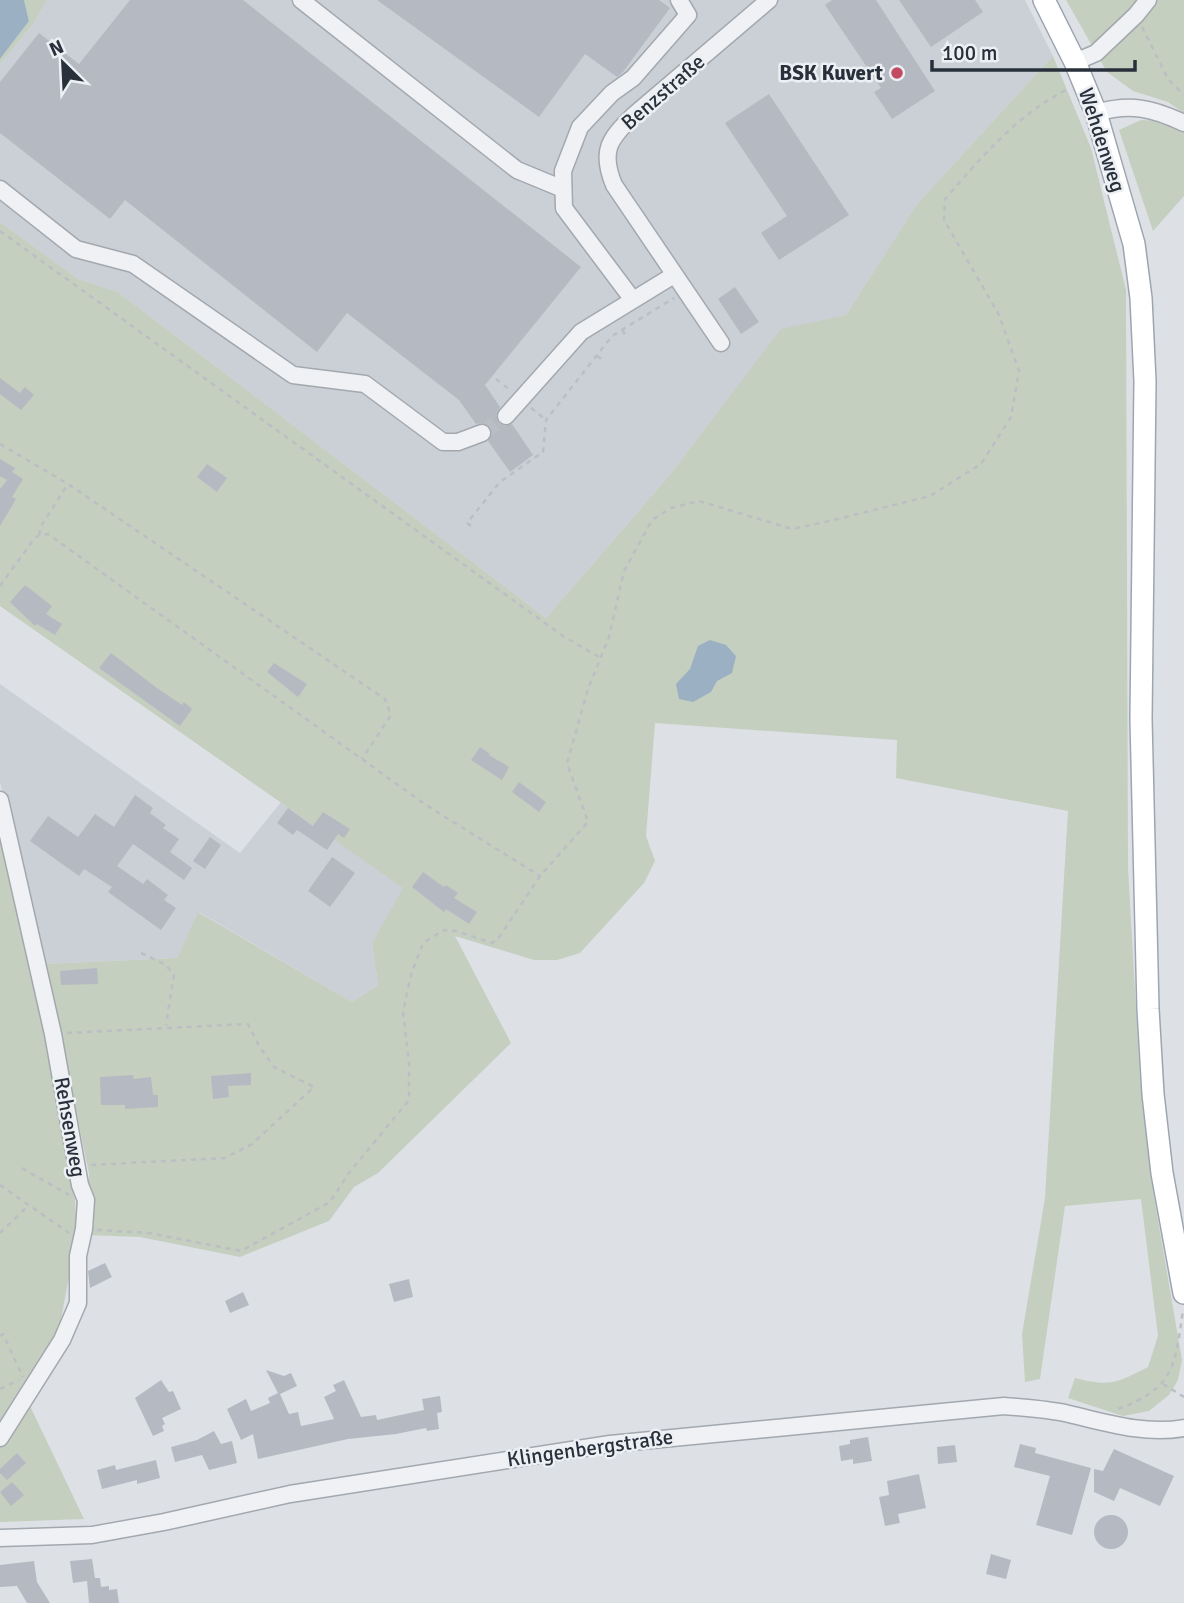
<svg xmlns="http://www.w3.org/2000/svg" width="1184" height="1603" font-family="Signika,sans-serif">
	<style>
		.built { fill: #cbd0d7 }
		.green { fill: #c4cfbf }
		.water { fill: #9bb0c3 }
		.building { fill: #b5bac2 }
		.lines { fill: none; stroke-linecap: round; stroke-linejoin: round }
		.minor-tunnel { stroke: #b9bec4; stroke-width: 16; stroke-dasharray: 16 8; stroke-linecap: butt }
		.minor-casing { stroke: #a3a8af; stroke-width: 19 }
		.major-casing { stroke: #9da6b0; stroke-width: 24 }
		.path { stroke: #bbbfc4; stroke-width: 2.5; stroke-dasharray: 5 5; stroke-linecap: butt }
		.minor { stroke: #eff1f4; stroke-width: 16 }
		.major { stroke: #fff; stroke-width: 21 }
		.poi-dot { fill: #c24b62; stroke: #ecf0f4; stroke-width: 2.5 }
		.labels { text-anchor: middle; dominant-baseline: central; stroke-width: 5; stroke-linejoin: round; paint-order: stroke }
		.poi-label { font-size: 21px; font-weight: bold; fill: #28303b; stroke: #ecf0f4; text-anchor: end }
		.street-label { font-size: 21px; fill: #28303b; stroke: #ecf0f4 }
	</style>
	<rect width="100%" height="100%" fill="#dde1e6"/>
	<path class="built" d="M47 0H1025L1053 56 917 204 846 315 781 330 669 476 546 618 118 292 78 279 0 222V64L33 24Z
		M0 684 240 853 281 802 404 888 372 943 378 985 352 1002 199 912 177 958 45 964 0 782Z"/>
	<path class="green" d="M24 0H47L33 24 0 64V59L29 21Z
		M1066 0H1184V113L1168 102 1133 91 1107 72Z
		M1053 56 1091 148 1126 290 1128 868 1140 1079 1154 1197 1182 1360 1178 1380 1169 1395 1149 1411 1123 1416 1068 1398 1075 1378C1110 1387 1117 1383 1148 1367L1158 1336 1141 1199 1065 1206 1040 1379 1025 1382 1022 1334 1045 1198 1068 811 896 778 897 740 655 723 646 836 655 861 644 883 580 953 557 960H534L455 936 511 1043 378 1173 354 1187 329 1221 240 1257 140 1237 86 1235 89 1225V1173L45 964 177 958 198 912 352 1002 378 985 372 943 403 888 0 606V222L78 279 118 292 546 618 669 476 781 329 846 315 917 204Z
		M1141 120 1164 121 1184 130V196L1153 231 1119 130Z
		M0 832 50 1059 74 1183 77 1235 52 1366 29 1404 84 1519 0 1522Z"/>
	<path class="water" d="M0 0H24L29 21 0 59Z
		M710 640 726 645 736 656 732 673 717 681 711 692 693 702 679 699 676 684 690 669 698 646Z"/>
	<path class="building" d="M130 0H243L581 267 485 385 500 407 496 415 499 423 505 426 512 424 533 455 510 472 488 441 492 434 489 425 483 423 476 424 459 400 347 313 317 352 125 200 110 219 0 133V82L39 33 79 64Z
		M377 0H659L670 8 623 72 617 77 585 54 539 117Z
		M832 0H876L935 91 892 119 874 92 881 88 825 5Z
		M899 0H975L983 12 931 47Z
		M769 94 849 215 779 260 761 233 787 216 725 123Z
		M735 287 759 322 741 334 718 299Z
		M0 378 20 393 25 387 34 395 21 410 0 394Z
		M0 459 15 468 12 472 23 479 12 497 16 499 0 526V489L7 480 0 476Z
		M207 464 227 478 217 492 197 477Z
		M25 585 52 606 46 614 62 624 55 635 37 624 35 626 10 602Z
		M111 653 157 688 182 705 184 702 192 709 180 726 99 668Z
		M274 663 307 684 298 697 267 672Z
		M480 747 490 754 489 755 509 767 502 780 471 760Z
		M519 782 546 802 539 812 512 792Z
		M135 795 153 808 150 813 166 825 163 828 179 839 170 852 192 868 184 880 133 844 117 866 143 884 147 879 168 895 164 900 176 908 161 930 108 892 112 887 84 869 79 876 30 841 48 816 78 837 95 814 114 827Z
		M288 808 313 826 323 812 350 829 344 838 338 834 327 850 297 830 293 835 277 823Z
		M210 837 221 845 205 869 193 861Z
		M332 857 355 873 330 907 308 891Z
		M423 872 444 887 446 885 458 893 454 898 477 912 469 924 446 909 444 912 412 887Z
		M97 968 98 984 61 985 60 971Z
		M251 1073V1085L228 1086 229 1097 213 1099 211 1076Z
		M133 1075 134 1079 151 1077 153 1095H158V1107L125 1109V1105H101L100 1077Z
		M105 1263 112 1277 90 1288 88 1271Z
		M409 1279 413 1297 394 1302 389 1284Z
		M243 1292 249 1305 230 1313 225 1301Z
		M266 1370 284 1376 291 1373 297 1386 280 1394 289 1414 298 1412 301 1426 334 1419 324 1397 336 1391 333 1385 344 1380 361 1417 376 1415 377 1420 424 1410 422 1399 440 1396 442 1412 437 1413 439 1429 427 1431 426 1428 396 1434 348 1439 258 1459 253 1434 241 1440 227 1409 246 1399 251 1411 270 1403 268 1398 278 1393Z
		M161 1380 169 1392 173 1391 181 1409 162 1418 165 1424 162 1426 164 1431 153 1436 135 1398Z
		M214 1431 221 1444 232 1441 237 1463 209 1470 202 1455 175 1462 171 1447 197 1440Z
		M868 1437 872 1461 853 1464V1459L841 1461 839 1446 850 1444V1440Z
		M1020 1444 1036 1448 1035 1453 1091 1468 1072 1535 1036 1525 1050 1476 1014 1467Z
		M955 1445 957 1462 938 1464 937 1447Z
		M1114 1449 1174 1476 1160 1506 1120 1488 1114 1501 1094 1492V1469L1103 1471Z
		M17 1453 26 1463 7 1480 0 1473V1469Z
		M156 1460 160 1478 137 1484V1480L102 1489 97 1470 115 1465 116 1470Z
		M919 1474 926 1508 898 1514 900 1523 885 1526 879 1497 889 1495 887 1481Z
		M12 1482 24 1495 11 1506 0 1492Z
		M1094 1532a17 17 0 1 1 34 0a17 17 0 1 1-34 0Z
		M991 1554 1011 1560 1006 1579 986 1574Z
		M92 1559 95 1578H100L101 1587 109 1586V1590L117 1589 119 1603H89L87 1581 73 1583 70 1561Z
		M34 1561 37 1582 50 1603H27L17 1586 0 1587V1565Z"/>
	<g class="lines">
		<path class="minor-tunnel" d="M482 433 506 416"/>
		<defs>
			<path id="minor" d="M301 0 517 170 563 189
				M1075 62 1096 53 1136 15 1148 0
				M1096 113C1130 103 1152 108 1184 123
				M0 189 76 249 133 264 293 375 365 384 443 442H458L482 433
				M633 300 564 208 563 171 580 127 612 93 633 78 688 15 679 0
				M721 343 614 185C600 151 609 139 634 115L769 0
				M506 416 581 332 674 275
				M0 800 53 1034 80 1185 86 1200 84 1229 78 1256V1303L62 1340 0 1438
				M0 1538 92 1535 164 1522 290 1494 610 1444 1004 1406C1026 1408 1047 1409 1069 1414 1107 1423 1145 1435 1184 1428"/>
			<path id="major" d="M1044 0 1075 62 1096 113 1134 244 1141 298 1145 381 1141 719 1148 1009 1153 1094 1162 1173 1184 1293"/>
		</defs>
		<use href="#minor" class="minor-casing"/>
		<use href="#major" class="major-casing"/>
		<path class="path" d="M1142 27 1168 79 1184 95
			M0 231 563 636 599 657
			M622 330 627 336
			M597 356 603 360
			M496 379 510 390
			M531 408 545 419
			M0 444 68 484 385 699 391 715 362 759
			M471 526 467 523 500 482 543 452 546 420 612 336 674 298
			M39 535 41 526 68 484
			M0 586 34 539 39 535 48 534 426 805 540 876
			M141 953 166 965 174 975 166 1025
			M67 1033 248 1024 259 1046 274 1067 314 1087 252 1144 225 1158 90 1165
			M22 1168 69 1195
			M0 1185 69 1233
			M97 1230 149 1233 241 1251 330 1202 349 1173 409 1100V1063L403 1012 411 975 423 943 444 930 456 931 492 943 498 939 540 876 588 822 567 763 588 689 609 637 624 571 652 520 671 508 699 501 792 529 838 519 930 496 981 464 1011 417 1019 371 999 315 944 220 945 199C982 157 1016 115 1068 89
			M0 1233 28 1206
			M0 1336 3 1334 23 1377
			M1163 1384 1184 1397
			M0 1389 19 1380
			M1118 1409C1175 1388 1175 1365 1183 1310"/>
		<use href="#minor" class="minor"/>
		<use href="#major" class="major"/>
	</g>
	<circle class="poi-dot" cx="897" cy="73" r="7"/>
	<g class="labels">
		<g class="poi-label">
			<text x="883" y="73">BSK Kuvert</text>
		</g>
		<g class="street-label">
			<text transform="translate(663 92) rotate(-41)">Benzstraße</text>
			<text transform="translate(1102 140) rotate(72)">Wehdenweg</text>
			<text transform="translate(70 1127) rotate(80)">Rehsenweg</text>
			<text transform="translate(590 1448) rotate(-8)">Klingenbergstraße</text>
		</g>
	</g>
	<g transform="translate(63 63) rotate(336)" stroke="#ecf0f4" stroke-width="5" paint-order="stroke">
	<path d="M0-5L12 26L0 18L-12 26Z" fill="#28303b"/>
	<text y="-10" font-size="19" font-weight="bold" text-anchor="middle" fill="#28303b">N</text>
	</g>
	<path d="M932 60v10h203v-10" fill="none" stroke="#28303b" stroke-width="3.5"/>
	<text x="942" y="60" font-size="21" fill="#28303b" stroke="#ecf0f4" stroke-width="5" paint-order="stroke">100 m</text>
</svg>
